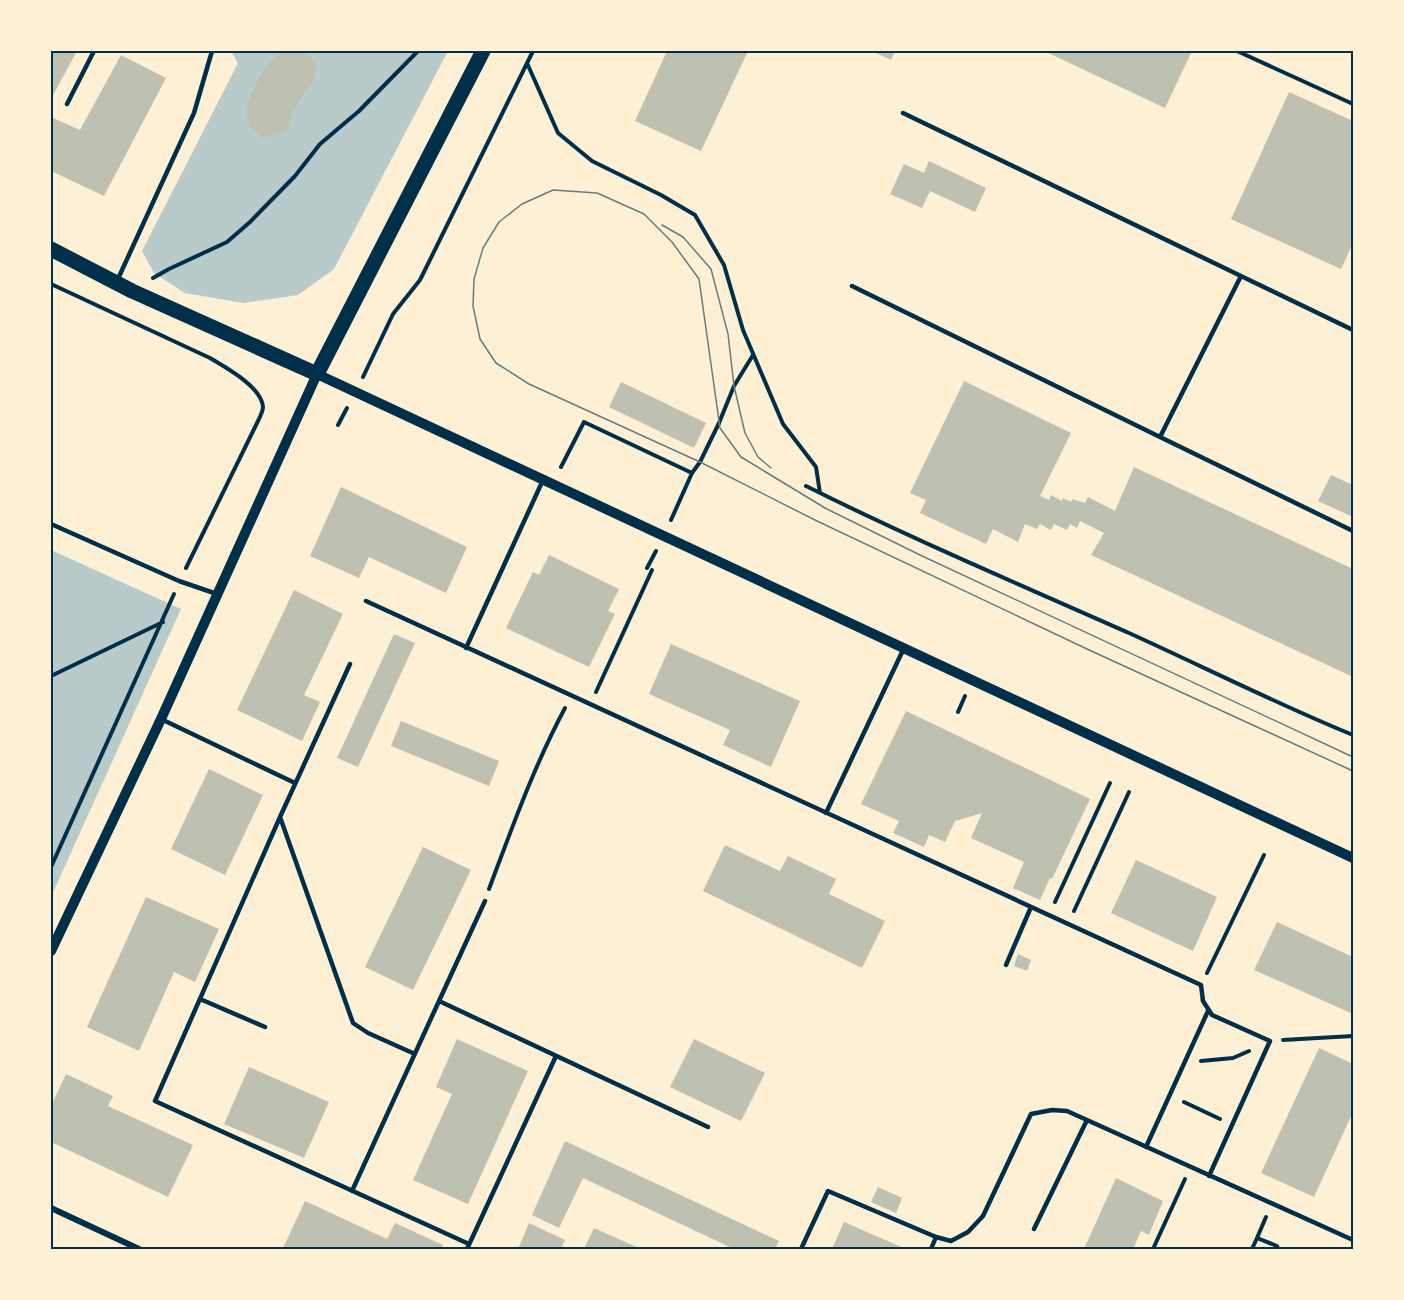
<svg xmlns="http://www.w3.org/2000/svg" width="1404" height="1300" font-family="'Libre Baskerville',serif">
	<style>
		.green { fill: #b9caca }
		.building { fill: #bec0b2 }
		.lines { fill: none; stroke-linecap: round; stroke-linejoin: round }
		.path { stroke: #003049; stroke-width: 4 }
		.service { stroke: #003049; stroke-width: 4.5 }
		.minor { stroke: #003049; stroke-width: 6 }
		.tertiary { stroke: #003049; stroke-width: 10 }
		.primary { stroke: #003049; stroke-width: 15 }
		.tram { stroke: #657d81; stroke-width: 1.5 }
		.neatline { fill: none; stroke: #003049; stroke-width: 2 }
	</style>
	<rect width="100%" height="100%" fill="#fdf0d5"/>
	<path class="green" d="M231 51H448L334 269 298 295 243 303 185 293 154 273 142 251 238 63Z
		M51 550 181 609 51 897Z"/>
	<path class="building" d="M51 51H77L51 99Z
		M283 51H299L308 54 316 65 313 82 292 110 289 128 277 135 262 138 250 127 246 110 251 95 265 67Z
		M667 51H748L701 151 635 121Z
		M872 51H895L891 60Z
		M1044 51H1192L1165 108Z
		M121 55 166 78 104 196 51 171V117L80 130Z
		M1289 92 1353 121V243L1341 269 1231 219Z
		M929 161 986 188 975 212 930 191 922 208 890 194 904 164 924 173Z
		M964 381 1071 433 1040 496 1049 500 1051 495 1062 501 1063 498 1071 502 1072 499 1085 503 1088 497 1115 511 1134 467 1353 569V677L1091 555 1104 533 1080 521 1077 528 1070 524 1067 530 1054 524 1051 530 1040 524 1037 529 1025 524 1018 542 993 529 986 544 920 513 926 500 910 493Z
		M621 382 706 423 694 448 609 407Z
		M1331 475 1353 485V517L1318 501Z
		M341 487 467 547 446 593 369 557 359 578 310 556Z
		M549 555 619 589 608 611 615 614 589 667 506 628 533 572 539 575Z
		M294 590 343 614 304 695 320 702 302 741 237 710Z
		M394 634 415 643 358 767 337 758Z
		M671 644 800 701 771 767 723 745 730 730 649 694Z
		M906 711 1090 799 1052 879 1050 878 1040 900 1013 888 1024 862 971 838 982 813 955 821 945 842 929 835 924 847 893 833 899 821 861 804Z
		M401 721 499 761 489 786 391 746Z
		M209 769 263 795 225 875 171 849Z
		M725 845 780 871 788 856 836 879 829 894 885 921 862 968 703 891Z
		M423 847 471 870 413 990 365 967Z
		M1136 860 1217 897 1193 951 1111 913Z
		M146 897 219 929 195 982 174 972 139 1051 87 1027Z
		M1277 922 1353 957V1014L1254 970Z
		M1018 954 1031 960 1027 971 1014 966Z
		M457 1039 528 1071 468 1204 413 1180 452 1094 436 1087Z
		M694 1039 765 1073 741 1121 670 1087Z
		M1319 1048 1353 1064V1112L1314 1197 1261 1173Z
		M249 1067 329 1102 304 1158 224 1124Z
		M66 1074 113 1096 108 1106 193 1145 168 1197 51 1142V1106Z
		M565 1141 779 1241 775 1249H734L583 1178 559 1228 532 1215Z
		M1116 1178 1163 1201 1149 1235 1141 1231 1133 1249H1084Z
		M878 1187 902 1198 896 1213 871 1202Z
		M305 1201 387 1239 395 1223 443 1245 441 1249H286L283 1248Z
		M844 1222 906 1249H832Z
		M529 1223 565 1240 561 1249H518Z
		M594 1228 641 1249H584Z"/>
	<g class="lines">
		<path class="path" d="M1237 51 1353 104
			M527 63 558 133 592 161 661 195 695 215 724 265 743 330 783 424 816 467 820 493
			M153 278 169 269 227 242 250 222 295 176 320 144 359 111 418 51
			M51 284 210 358C225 367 262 387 263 407 263 411 260 417 258 421L186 568
			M363 377 393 314 420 280 533 51
			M338 425 347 408
			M561 467 584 422 692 473
			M806 486C912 539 1021 585 1129 633 1204 667 1277 704 1353 735
			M671 520 692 473 700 462 719 423 734 386 753 355
			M647 568 656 551
			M51 676 163 622
			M596 692 652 570
			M958 712 965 696
			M51 867 174 594
			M489 889C512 828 534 766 565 708
			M1055 902 1110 783
			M1074 911 1129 792
			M1207 973 1264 855
			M1283 1040 1353 1036
			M1201 1061 1233 1058 1249 1051
			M1184 1102 1220 1119
			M1266 1217 1257 1238 1277 1246 1278 1249
			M1153 1249 1185 1179
			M1252 1249 1257 1238"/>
		<path class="service" d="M67 104 94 51
			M903 113 1241 276
			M117 281 194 113 212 51
			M852 286 1160 437
			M1353 330 1241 276 1160 437 1353 531
			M51 524 179 581 217 594
			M366 601 1201 985 1203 1001 1212 1015 1270 1041 1209 1176
			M466 648 543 480
			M350 664 280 817 155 1101 469 1244
			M161 719 295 783
			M826 813 904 648
			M280 817 353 1023 368 1033 415 1054
			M1006 965 1031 907
			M200 999 265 1027
			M439 1001 485 901
			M1146 1147 1208 1011
			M352 1191 439 1001 708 1127
			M1034 1229 1087 1120
			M467 1249 556 1056
			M801 1249 828 1191 936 1237
			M931 1249 936 1237 951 1241 968 1232 983 1216 1031 1114 1052 1110 1067 1111 1353 1240"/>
		<path class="minor" d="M51 1208 139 1249"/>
		<path class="tertiary" d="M51 951 161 719 317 374 1353 858"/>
		<path class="primary" d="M51 249 132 291 317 374 483 51"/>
		<path class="tram" d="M662 225 683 237 711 269 728 334 734 386 745 433 758 457 771 468
			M1353 757 920 555 825 508 741 457 720 428 699 279 672 242 644 214 597 193 553 190 522 204 499 222 483 248 474 279 473 306 480 339 496 363 529 384 700 462 817 521 1087 649 1353 771"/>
	</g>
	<rect width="1404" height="1300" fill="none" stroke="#fdf0d5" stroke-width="105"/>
	<rect x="52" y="52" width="1300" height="1196" class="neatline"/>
</svg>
